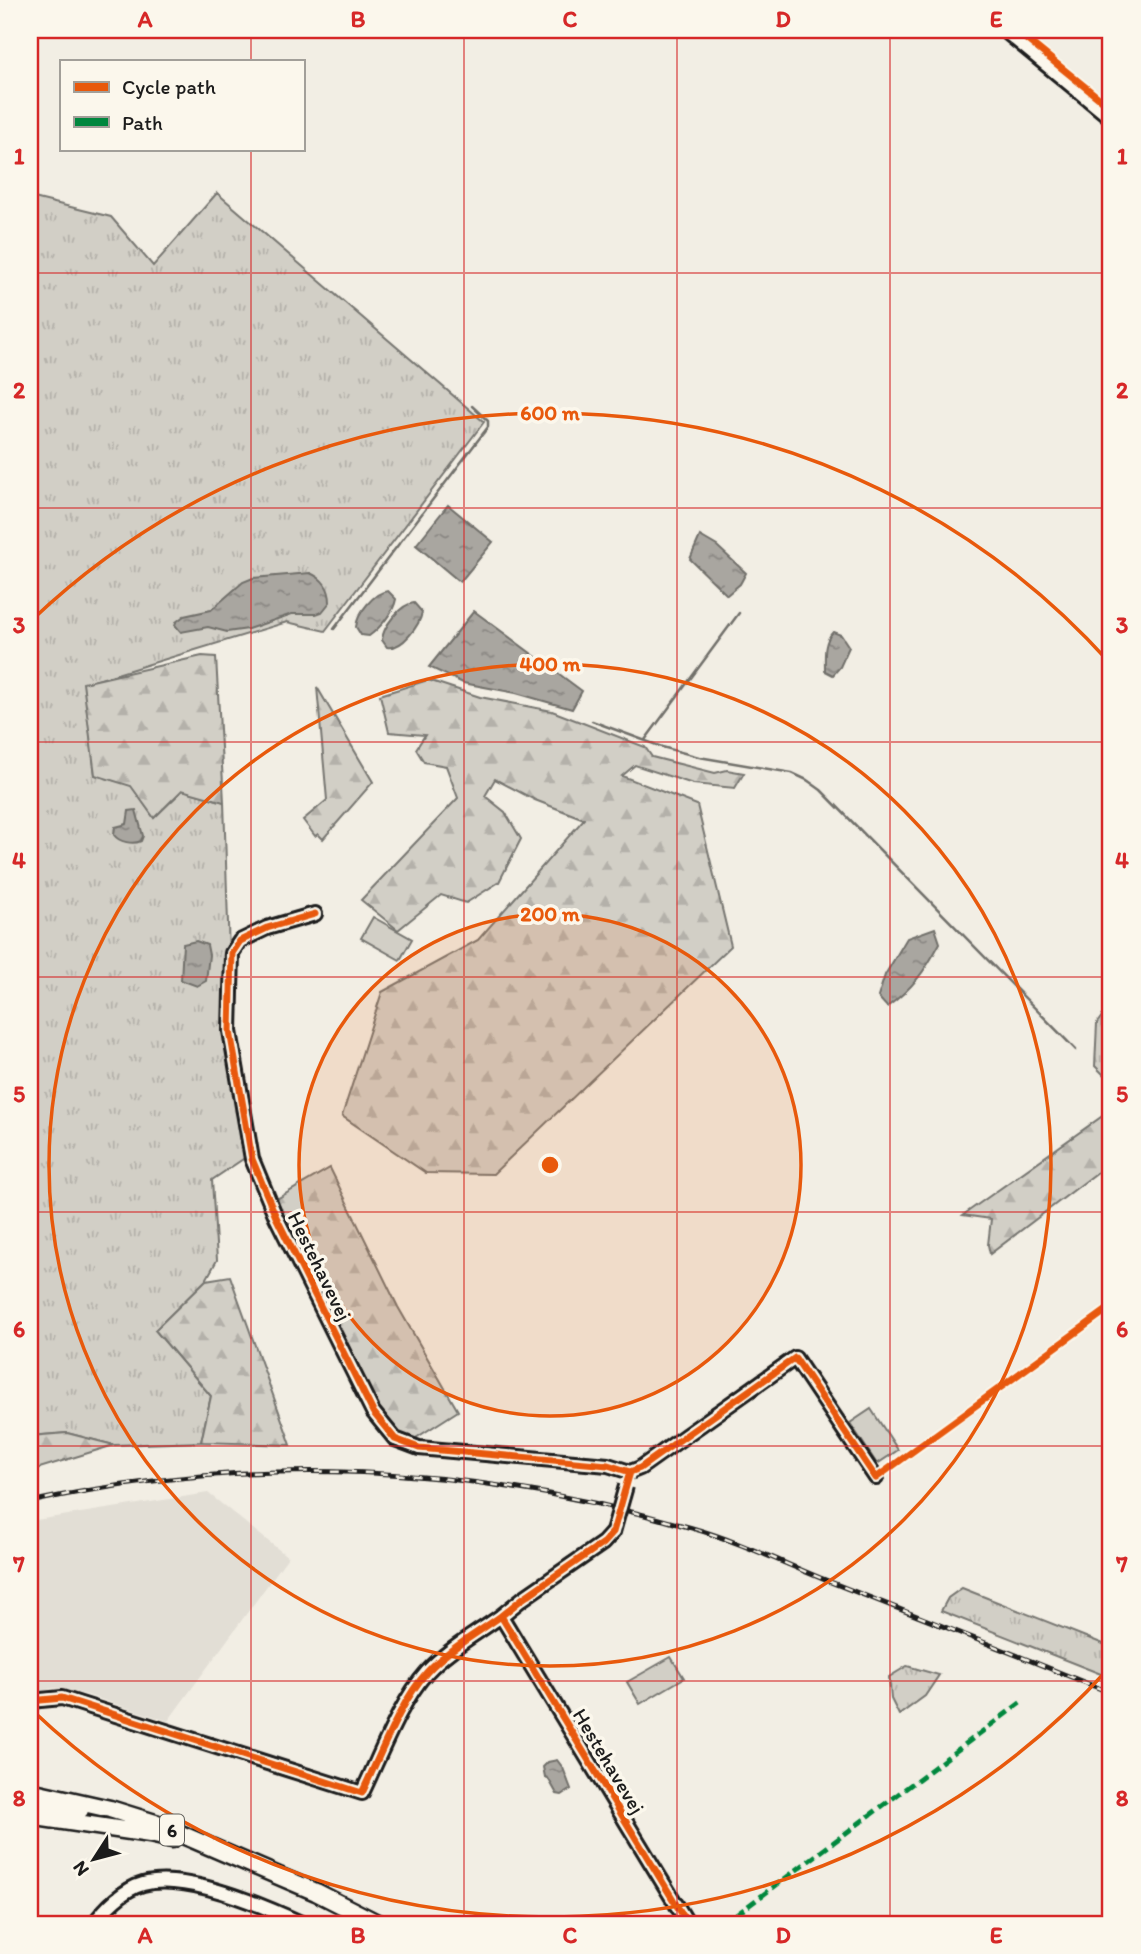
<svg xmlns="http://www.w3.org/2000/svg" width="1141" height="1954" font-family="Itim,sans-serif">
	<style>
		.built { fill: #e2ded5 }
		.grass { fill: url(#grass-tufts); stroke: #777671; stroke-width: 2 }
		.forest { fill: url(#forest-firs); stroke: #777671; stroke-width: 2 }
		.garden { fill: #d2cfc6; stroke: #777671; stroke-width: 2 }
		.water { fill: url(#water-ripples); stroke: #716f6b; stroke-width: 2 }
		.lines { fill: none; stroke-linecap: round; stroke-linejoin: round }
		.stream { stroke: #716f6b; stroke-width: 2.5 }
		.minor-casing { stroke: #1c1c1c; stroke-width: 18 }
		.major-casing { stroke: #1c1c1c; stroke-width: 21 }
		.minor { stroke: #fbf7ec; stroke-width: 12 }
		.major { stroke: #fbf7ec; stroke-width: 16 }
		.rail-casing { stroke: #1c1c1c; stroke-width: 5 }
		.rail { stroke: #fbf7ec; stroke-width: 2.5; stroke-dasharray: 8; stroke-linecap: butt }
		.minor-bridge-casing { stroke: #1c1c1c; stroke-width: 18; stroke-linecap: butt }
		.minor-bridge { stroke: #fbf7ec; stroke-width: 12 }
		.quiet { stroke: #00873e; stroke-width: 5; stroke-dasharray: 10 5; stroke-linecap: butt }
		.cycleway-casing { stroke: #fbf7ec; stroke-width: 11 }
		.cycleway { stroke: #e8590c; stroke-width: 7 }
		.grid { fill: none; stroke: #d62828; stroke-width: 2; stroke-opacity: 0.55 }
		.ring { fill: none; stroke: #e8590c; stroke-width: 3.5 }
		.labels { text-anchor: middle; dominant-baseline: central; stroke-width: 7; stroke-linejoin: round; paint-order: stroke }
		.shield { fill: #fbf7ec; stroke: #5f5e5a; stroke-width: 2 }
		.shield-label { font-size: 19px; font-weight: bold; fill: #1c1c1c }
		.street-label { font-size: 21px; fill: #1c1c1c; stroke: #fbf7ec }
		.centre { fill: #e8590c; stroke: #fbf7ec; stroke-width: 3.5 }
		.ring-label { font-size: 21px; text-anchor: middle; font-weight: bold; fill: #e8590c; stroke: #fbf7ec; stroke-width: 7; stroke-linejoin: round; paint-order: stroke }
		.neatline { fill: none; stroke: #d62828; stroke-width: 2.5 }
		.grid-label { font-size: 23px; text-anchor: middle; font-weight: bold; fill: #d62828 }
	</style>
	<defs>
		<pattern id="grass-tufts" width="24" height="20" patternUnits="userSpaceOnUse" patternTransform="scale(1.75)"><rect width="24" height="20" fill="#d2cfc6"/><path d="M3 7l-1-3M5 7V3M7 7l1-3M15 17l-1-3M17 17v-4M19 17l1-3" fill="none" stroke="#b4b1aa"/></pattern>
		<pattern id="forest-firs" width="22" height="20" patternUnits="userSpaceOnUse" patternTransform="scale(1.75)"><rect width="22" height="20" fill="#d2cfc6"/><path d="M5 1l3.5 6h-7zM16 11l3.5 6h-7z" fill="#b4b1aa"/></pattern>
		<pattern id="water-ripples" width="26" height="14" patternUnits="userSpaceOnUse" patternTransform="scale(1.75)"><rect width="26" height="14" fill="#a9a6a0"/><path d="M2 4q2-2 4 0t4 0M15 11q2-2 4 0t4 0" fill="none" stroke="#898682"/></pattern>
	</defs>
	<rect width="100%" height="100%" fill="#f2eee4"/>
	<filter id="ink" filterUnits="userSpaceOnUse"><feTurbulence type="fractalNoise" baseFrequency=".0143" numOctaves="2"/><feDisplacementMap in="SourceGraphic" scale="14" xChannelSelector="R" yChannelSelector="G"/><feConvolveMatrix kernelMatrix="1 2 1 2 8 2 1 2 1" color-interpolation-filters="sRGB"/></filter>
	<g filter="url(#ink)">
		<path class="built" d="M208 1493 288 1557 168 1721 87 1695 54 1688 30 1694V1521Z"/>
		<path class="grass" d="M217 193 484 422 325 631 287 622 84 684 95 775 131 785 154 818 183 790 224 802 230 984 252 1153 212 1180 217 1260 206 1280 155 1330 211 1396 201 1442 114 1445 67 1433 30 1436V197L111 217 153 266Z
			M1111 1004V1075H1104L1095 1066 1097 1023Z
			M962 1588 1111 1647V1678L941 1611 948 1598Z
			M907 1666 939 1675 925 1696 899 1715 891 1699 889 1677Z"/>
		<path class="forest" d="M202 656 216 657 224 802 182 790 154 818 131 786 95 775 83 683Z
			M428 680 480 697 552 711 645 747 652 757 715 773 727 770 744 773 735 788 693 784 635 765 622 776 697 805 731 946 493 1174 426 1173 342 1116 382 992 478 940 584 819 535 800 495 779 485 796 505 812 521 839 499 882 466 903 441 895 398 930 361 900 458 798 446 766 424 762 416 749 425 735 389 732 380 695Z
			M317 687 373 782 323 839 318 834 315 836 303 820 327 800Z
			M1111 1110V1162L990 1254 988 1245 991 1219 963 1215Z
			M330 1168 398 1307 458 1411 408 1443 387 1422 353 1368 270 1203Z
			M230 1276 291 1445 201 1442 211 1396 155 1330 206 1280Z
			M67 1433 114 1445 30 1471V1436Z"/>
		<path class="garden" d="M373 917 412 939 400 960 361 938Z
			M871 1409 898 1450 877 1464 850 1423Z
			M671 1657 684 1678 640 1704 627 1682Z"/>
		<path class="water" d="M448 505 493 542 460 582 416 545Z
			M700 536 717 546 746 573 740 584 727 595 690 559Z
			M310 573C322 578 330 588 330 602L322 612 316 614H292L248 629 227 632 208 627 181 632 175 625 176 622 184 616 211 610 243 582 253 578Z
			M388 591 396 599C394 612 380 628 369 636L361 635 356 627C357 614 374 592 388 591Z
			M414 603 422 612C420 625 402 650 387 647L382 640C383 627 400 604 414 603Z
			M474 611 582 691 572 709 516 693 463 683 429 667Z
			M833 632 841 635 849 647 840 667 833 675 825 671C825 657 823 642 833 632Z
			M136 810 143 836 141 841C133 845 119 842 114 835L115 827 127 824 129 811Z
			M935 928 940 943C925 971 913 988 887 1007L878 997 885 975 907 938Z
			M196 941 207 945 209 955 206 981 197 986 181 980 183 944Z
			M557 1760 563 1768 571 1789 562 1795 557 1794 548 1778 545 1777 543 1767 548 1762Z"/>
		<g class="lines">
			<path class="stream" d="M334 629 488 427V421L472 406
				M592 721 662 747 699 757 792 773 807 780 821 790 1076 1050
				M645 740 739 613"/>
			<defs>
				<path id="minor" d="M1004 30 1111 118
					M315 914 267 928 240 941 232 953 230 1031 252 1159 276 1217 373 1412 395 1439 419 1448 608 1465 630 1472 640 1468 795 1358 876 1478
					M613 1532 603 1543 522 1599 501 1616 688 1924
					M30 1701 62 1698 362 1793C380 1756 400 1702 427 1672 447 1650 476 1634 501 1616
					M94 1924C105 1908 124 1889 143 1884 186 1872 264 1906 303 1924"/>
				<path id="major" d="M30 1791 110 1809 155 1823 316 1892 379 1924
					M30 1804 80 1810
					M30 1816 150 1834 172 1839"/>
			</defs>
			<use href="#minor" class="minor-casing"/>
			<use href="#major" class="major-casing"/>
			<use href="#minor" class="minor"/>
			<use href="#major" class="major"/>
			<defs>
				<path id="rail" d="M30 1502C255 1453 471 1464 692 1528 738 1541 783 1563 828 1581 923 1618 1017 1655 1111 1693"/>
			</defs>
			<use href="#rail" class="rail-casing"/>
			<use href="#rail" class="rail"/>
			<defs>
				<path id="minor-bridge" d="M613 1532 626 1486"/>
			</defs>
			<use href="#minor-bridge" class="minor-bridge-casing"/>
			<use href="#minor-bridge" class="minor-bridge"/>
			<path class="quiet" d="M724 1924 1023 1701"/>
			<defs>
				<path id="cycleway" d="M1015 30 1111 108
					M315 914 267 928 240 941 232 953 230 1031 252 1159 276 1217 373 1412 395 1439 419 1448 608 1465 630 1472 640 1468 795 1358 876 1478 1111 1307
					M630 1472 613 1532 603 1543 522 1599 501 1616 688 1924
					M30 1701 62 1698 362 1793C380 1756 400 1702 427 1672 447 1650 476 1634 501 1616"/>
			</defs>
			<use href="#cycleway" class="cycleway-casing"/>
			<use href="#cycleway" class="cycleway"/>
		</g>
	</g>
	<path class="grid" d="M251 30V61M464 30V1924M677 30V1924M890 30V1924M251 149V1924M30 273H1111M30 508H1111M30 742H1111M30 977H1111M30 1212H1111M30 1446H1111M30 1681H1111"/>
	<circle cx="550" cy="1165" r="251" fill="#e8590c" fill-opacity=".12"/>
	<g class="ring">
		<circle cx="550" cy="1165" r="251"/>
		<circle cx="550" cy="1165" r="501"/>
		<path d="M1109 1668A752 752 0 0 1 32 1710M32 620A752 752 0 0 1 1109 662"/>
	</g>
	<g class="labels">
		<rect class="shield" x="160" y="1814.5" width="24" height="31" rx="5"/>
		<g class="shield-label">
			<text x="172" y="1830">6</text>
		</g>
		<g class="street-label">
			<text transform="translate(320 1266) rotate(64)">Hestehavevej</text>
			<text transform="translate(609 1761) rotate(59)">Hestehavevej</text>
		</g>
	</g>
	<circle cx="550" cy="1165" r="10" class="centre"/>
	<g class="ring-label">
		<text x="550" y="420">600 m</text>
		<text x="550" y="671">400 m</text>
		<text x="550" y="921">200 m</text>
	</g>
	<rect width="1141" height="1954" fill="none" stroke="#fbf7ec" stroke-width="77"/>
	<rect x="60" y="60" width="245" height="91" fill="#fbf7ec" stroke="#a29f99" stroke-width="2"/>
	<rect x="74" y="82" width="35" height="10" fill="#e8590c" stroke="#a29f99" stroke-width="2"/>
	<text x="122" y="94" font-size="21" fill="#1c1c1c">Cycle path</text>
	<rect x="74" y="117" width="35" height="10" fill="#00873e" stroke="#a29f99" stroke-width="2"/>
	<text x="122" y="130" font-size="21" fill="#1c1c1c">Path</text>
	<g transform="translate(94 1859) rotate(234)" stroke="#fbf7ec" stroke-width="5" paint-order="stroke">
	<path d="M0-5L12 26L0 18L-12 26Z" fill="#1c1c1c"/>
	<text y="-10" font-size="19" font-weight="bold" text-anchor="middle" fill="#1c1c1c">N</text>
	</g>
	<rect x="38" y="38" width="1064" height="1878" class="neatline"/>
	<g class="grid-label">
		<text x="145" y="27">A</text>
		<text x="358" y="27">B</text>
		<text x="570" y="27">C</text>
		<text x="783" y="27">D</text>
		<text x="996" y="27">E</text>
		<text x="19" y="164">1</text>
		<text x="1122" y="164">1</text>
		<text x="19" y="398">2</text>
		<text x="1122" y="398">2</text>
		<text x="19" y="633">3</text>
		<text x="1122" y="633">3</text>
		<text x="19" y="868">4</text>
		<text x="1122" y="868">4</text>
		<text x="19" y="1102">5</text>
		<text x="1122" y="1102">5</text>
		<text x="19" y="1337">6</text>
		<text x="1122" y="1337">6</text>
		<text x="19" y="1572">7</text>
		<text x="1122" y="1572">7</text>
		<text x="19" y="1806">8</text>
		<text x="1122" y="1806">8</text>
		<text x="145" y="1943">A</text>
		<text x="358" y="1943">B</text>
		<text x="570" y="1943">C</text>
		<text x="783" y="1943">D</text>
		<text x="996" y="1943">E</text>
	</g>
</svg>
